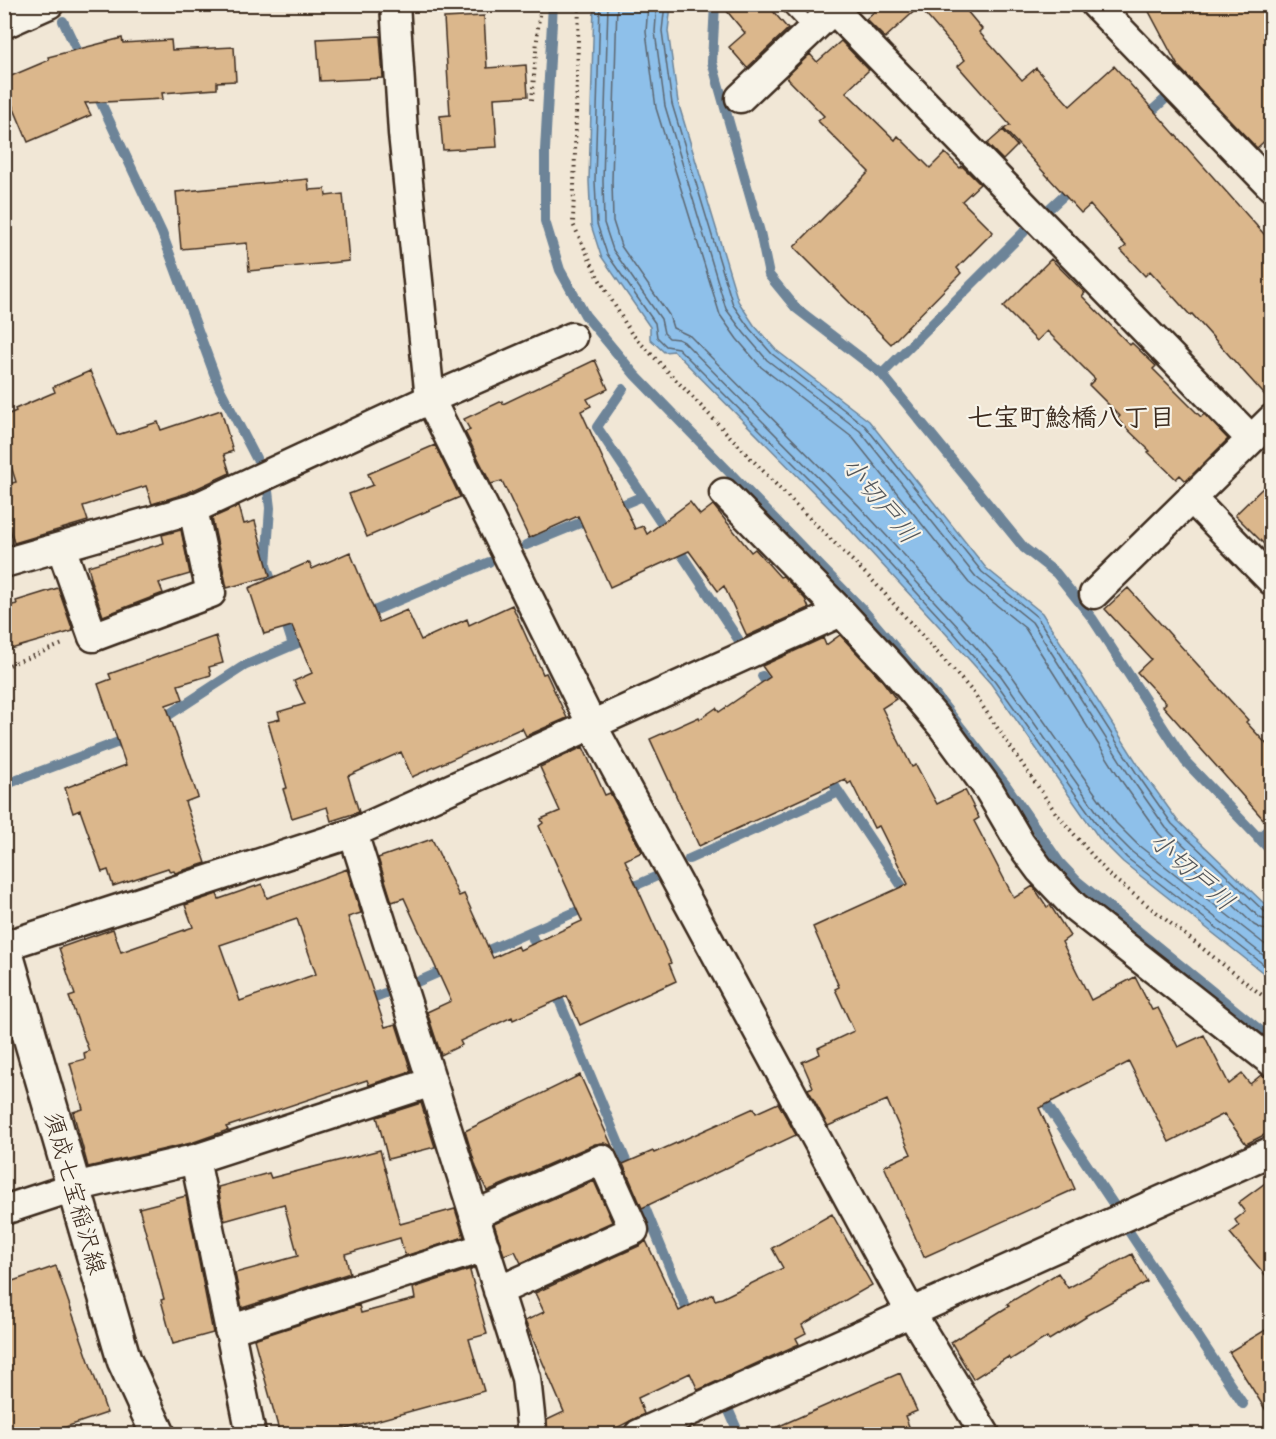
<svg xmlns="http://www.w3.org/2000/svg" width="1276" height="1439" font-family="Caveat,'Klee One',sans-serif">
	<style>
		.water { fill: #8ec0ea; stroke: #6d8498; stroke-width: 1.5 }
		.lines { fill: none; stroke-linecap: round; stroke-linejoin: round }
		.shore { stroke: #5c6670; stroke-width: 1.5 }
		.stream { stroke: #6d8498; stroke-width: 10 }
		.building { fill: #dbb78c; stroke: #3b2a1e; stroke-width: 1.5; fill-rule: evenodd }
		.service-casing { stroke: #3b2a1e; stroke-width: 18 }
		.minor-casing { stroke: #3b2a1e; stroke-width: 33 }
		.secondary-casing { stroke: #3b2a1e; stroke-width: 38 }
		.path { stroke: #3b2a1e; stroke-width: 4; stroke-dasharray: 1.5 4.5; stroke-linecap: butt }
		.service { stroke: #f7f3e8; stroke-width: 14 }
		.minor { stroke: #f7f3e8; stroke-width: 28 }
		.secondary { stroke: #f7f3e8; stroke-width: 33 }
		.labels { text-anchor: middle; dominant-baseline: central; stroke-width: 4.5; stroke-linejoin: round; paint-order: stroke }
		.street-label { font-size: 24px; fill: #3b2a1e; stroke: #f7f3e8 }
		.neighbourhood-label { font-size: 26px; font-weight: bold; fill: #3b2a1e; stroke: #f7f3e8 }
		.water-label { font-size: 26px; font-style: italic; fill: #54575b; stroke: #f7f3e8 }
	</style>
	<rect width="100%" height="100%" fill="#f1e7d6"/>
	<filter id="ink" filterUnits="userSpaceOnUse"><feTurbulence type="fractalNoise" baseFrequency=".0167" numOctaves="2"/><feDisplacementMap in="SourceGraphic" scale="12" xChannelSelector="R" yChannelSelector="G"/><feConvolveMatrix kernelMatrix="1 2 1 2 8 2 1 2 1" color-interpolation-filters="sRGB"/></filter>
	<g filter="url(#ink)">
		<path class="water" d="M594 5H671L668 31 678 102 738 301 754 325 776 350 869 421 986 568 1042 613 1142 771 1177 820 1271 910V979L1123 862 1099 838 991 684 948 636 842 521 674 351 664 352 650 339V327L601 256 591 225 589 181Z"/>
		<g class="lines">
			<path class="shore" d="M600 4 595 181 597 224 607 254 655 323 657 337 666 346 678 348 847 517 953 632 995 681 1104 834 1127 858 1272 971
				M608 4 603 181 604 223 613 250 661 319 664 333 669 338 678 339 684 342 852 512 958 627 1001 676 1109 829 1132 852 1272 962
				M617 4 612 181 613 221 621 246 669 315 673 328 690 336 859 506 965 621 1008 670 1116 823 1138 845 1272 950
				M648 4 646 32 656 108 720 315 737 339 761 367 853 438 969 583 1025 628 1123 783 1159 834 1254 925 1262 929 1272 931
				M657 4 655 32 665 106 726 309 744 333 767 360 860 431 976 577 1032 622 1131 778 1166 828 1260 918 1272 922
				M665 4 662 31 672 104 733 305 750 329 772 354 865 426 982 572 1037 617 1137 774 1172 824 1265 912 1272 914"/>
			<path class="stream" d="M553 4 545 150V221L560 270 585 315 635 375 864 611 938 698 1006 785 1060 863 1077 881 1272 1040
				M715 4 712 62 760 232 769 275 796 308 882 374 1024 548 1056 573 1092 618 1185 761 1272 852
				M63 21 83 63
				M95 90 162 233 219 387 256 458
				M1144 118 1164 100
				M1050 208 1075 185
				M882 374 1024 232
				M623 389 597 427 740 642
				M268 491 270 508 266 566 275 591
				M612 509 643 496
				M526 545 592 518
				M283 614 293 645
				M362 616 489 562
				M762 676 773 693
				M158 722 244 666 312 637
				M826 773 909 897
				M4 785 132 737
				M1258 839 1272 826
				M689 859 839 792
				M625 890 655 877
				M530 932 540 955
				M477 955 589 906
				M417 982 449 968
				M554 988 631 1173
				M362 1002 385 993
				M1039 1093 1114 1205
				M639 1193 691 1320
				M1128 1230 1243 1404
				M729 1411 739 1434"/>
		</g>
		<path class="building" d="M721 4H767L788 29 747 68 729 47 745 33Z
			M883 4H961L982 29 979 32 1022 80 1036 68 1070 106 1114 66 1272 243V403L1192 314 1190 315 1150 271 1145 276 1121 250 1126 246 1090 205 1081 213 1004 129 1010 125 958 66 965 60 919 7 885 38 866 19Z
			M1145 4H1272V134L1257 148 1178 66Z
			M484 16 487 68 526 65 528 96 494 98 497 147 443 150 440 116 450 115 444 18Z
			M380 36 383 78 320 81 317 39Z
			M122 38 123 43 171 40 172 50 234 47 236 81 217 82V89L162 93 163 99 85 103 91 115 28 142 4 85V79L49 60 48 57Z
			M841 41 869 70 846 92 895 140 898 136 930 168 945 153 960 168 962 166 980 184 962 201 993 232 957 268 961 273 891 344 794 247 869 172 818 121 824 116 786 77 810 54 817 62Z
			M1003 130 1017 146 1003 160 987 144Z
			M308 179 309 190 325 189 326 196 343 194 349 261 249 271 247 243 181 249 176 192Z
			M1051 259 1085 293 1082 296 1130 345 1132 343 1156 366 1153 369 1201 417 1204 414 1228 439 1186 481 1180 475 1176 479 1148 452 1150 451 1117 419 1120 416 1089 385 1095 379 1047 331 1037 341 1003 307Z
			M595 360 608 389 587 399 591 406 581 411 635 529 643 526 647 534 690 502 700 515 713 505 751 552 755 549 780 577 783 576 805 599 809 608 747 636 724 586 718 591 689 551 610 587 578 516 529 538 502 481 491 484 465 432 470 430 464 419 502 401 503 404Z
			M90 371 117 435 158 422 161 430 221 410 233 451 224 454 230 473 187 493 152 504 146 486 83 506 88 521 14 543 4 508V485L16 482 4 444V416L16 411 15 409 55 392 53 387Z
			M435 445 460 497 367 537 349 494 373 485 368 474Z
			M1272 479V552L1235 515Z
			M239 506 244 524 255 521 270 576 227 588 212 518Z
			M181 530 190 574 159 583 163 593 103 616 90 578H91L88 566 164 543 162 535Z
			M350 552 379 622 407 610 421 640 467 619 469 625 512 605 543 674 546 673 567 718 526 736 522 728 412 777 401 752 348 776 359 812 331 821 327 807 292 818 283 789 287 788 268 722 280 719 278 712 305 704 294 681 312 673 292 626 264 634 249 588 309 562 312 569Z
			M58 588 73 631 4 651V607L17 604 16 601Z
			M1128 588 1248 720 1246 722 1272 750V829L1163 706 1166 703 1137 672 1151 659 1105 609Z
			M840 635 881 679 896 699 882 708 912 767 916 765 937 804 965 790 979 818 974 821 1014 898 1033 886 1047 907 1050 905 1070 936 1062 942 1091 1000 1135 977 1152 1010 1158 1008 1178 1047 1204 1035 1229 1084 1242 1074 1250 1084 1261 1075 1272 1078V1131L1246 1144 1224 1114 1169 1142 1129 1062 1039 1108 1075 1189 924 1257 884 1166 911 1154 887 1100 828 1126 808 1089 813 1087 802 1062 820 1054 818 1048 854 1031 835 989 839 987 813 927 908 884 879 826 874 828 851 782 848 784 845 779 699 846 650 739 699 717 700 719 716 708 719 712 770 677 762 666 823 638 826 645Z
			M216 636 223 663 209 667 211 675 178 685 183 699 166 705 198 797 185 802 206 863 175 873 174 871 170 872 168 868 113 886 108 870 102 872 80 810 73 813 65 788 126 765 98 684 111 679 109 674Z
			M583 747 605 795 610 793 642 852 625 860 671 963 669 964 676 981 580 1025 567 996 513 1020 512 1017 460 1041 462 1045 441 1055 427 1012 451 1001 404 898 392 902 378 858 432 839 459 896 464 894 493 958 518 946 520 950 582 921 539 826 543 823 541 819 560 811 540 767Z
			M347 869 361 913 348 917 385 1027 396 1024 411 1071 369 1085 367 1080 226 1127 228 1130 191 1143 88 1167 73 1112 83 1109 70 1063 85 1059 84 1053 89 1051 69 997 75 995 59 948 113 929 121 952 193 927 185 905 217 894 219 899 262 884 267 898ZM297 919 316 974 240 1001 220 945Z
			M580 1075 612 1146 604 1143 595 1144 487 1191 476 1167 465 1131Z
			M421 1103 435 1147 388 1159 377 1117Z
			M778 1103 796 1135 642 1208 623 1164 653 1151 654 1153 754 1108 756 1113Z
			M380 1150 400 1224 455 1209 464 1237 405 1256 400 1238 345 1254 350 1273 242 1308 235 1273 298 1256 284 1204 224 1221 218 1187 269 1173 271 1178Z
			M1272 1178V1283L1230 1233 1239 1226 1235 1220 1245 1212 1238 1203Z
			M594 1181 612 1222 521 1263 515 1251 504 1255 494 1224Z
			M186 1196 213 1333 173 1344 161 1300 164 1299 139 1208Z
			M832 1214 872 1285 802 1325 806 1333 796 1338 799 1344 698 1390 690 1373 638 1398 644 1414 605 1434H548L547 1420 564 1412 525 1321 544 1312 535 1293 641 1245 646 1241 679 1311 713 1294 715 1300 722 1298 783 1268 772 1248Z
			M1132 1254 1147 1282 1085 1316 1086 1317 1049 1340 1047 1337 1010 1360 1008 1357 973 1379 951 1342 1009 1306 1007 1304 1058 1273 1068 1288Z
			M56 1266 107 1413 45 1434H4V1284Z
			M474 1268 470 1271 487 1334 469 1339 484 1391 328 1434H280L254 1339 359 1305 361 1313 415 1299 413 1288Z
			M1272 1326V1420L1229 1352Z
			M900 1373 917 1411 905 1416 912 1434H761Z"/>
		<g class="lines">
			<defs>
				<path id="service" d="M788 4 812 29"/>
				<path id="minor" d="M395 4 403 133 430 399 592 725 911 1313 985 1434
					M1095 4 1272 187
					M834 10 1251 439
					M4 24 49 4
					M740 98 839 4
					M724 493 841 612 893 668 942 726 989 790 1020 843 1040 870 1075 907 1272 1062
					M1191 498 1272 581
					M61 547 93 637 211 593 193 509
					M4 563 193 509 430 399 572 337
					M1094 594 1272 419
					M353 833 526 1378 532 1434
					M4 946 353 833 841 612
					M195 1159 251 1434
					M4 1210 74 1187 195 1159 432 1082
					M474 1215 602 1159 634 1230 498 1291
					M229 1330 485 1247
					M639 1434 1272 1151"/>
				<path id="secondary" d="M4 947 124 1360 158 1434"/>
			</defs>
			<use href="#service" class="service-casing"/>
			<use href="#minor" class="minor-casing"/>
			<use href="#secondary" class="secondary-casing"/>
			<path class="path" d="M579 4 573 224 598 277 631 333 790 499 874 582 972 691 1056 813 1109 875 1272 1003
				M532 100 540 4
				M4 667 63 644"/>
			<use href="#service" class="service"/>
			<use href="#minor" class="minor"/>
			<use href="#secondary" class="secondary"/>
		</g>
	</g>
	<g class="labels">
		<g class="street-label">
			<text transform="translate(75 1193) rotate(74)">須成七宝稲沢線</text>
		</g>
		<g class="neighbourhood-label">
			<text x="1071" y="417">七宝町鯰橋八丁目</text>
		</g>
		<g class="water-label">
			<text transform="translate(880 500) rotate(51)">小切戸川</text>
			<text transform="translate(1192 871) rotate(42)">小切戸川</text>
		</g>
	</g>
	<rect width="1276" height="1439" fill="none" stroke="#f7f3e8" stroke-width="24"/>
	<rect x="12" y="12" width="1252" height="1415" fill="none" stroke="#3b2a1e" stroke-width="2" filter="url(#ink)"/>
</svg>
